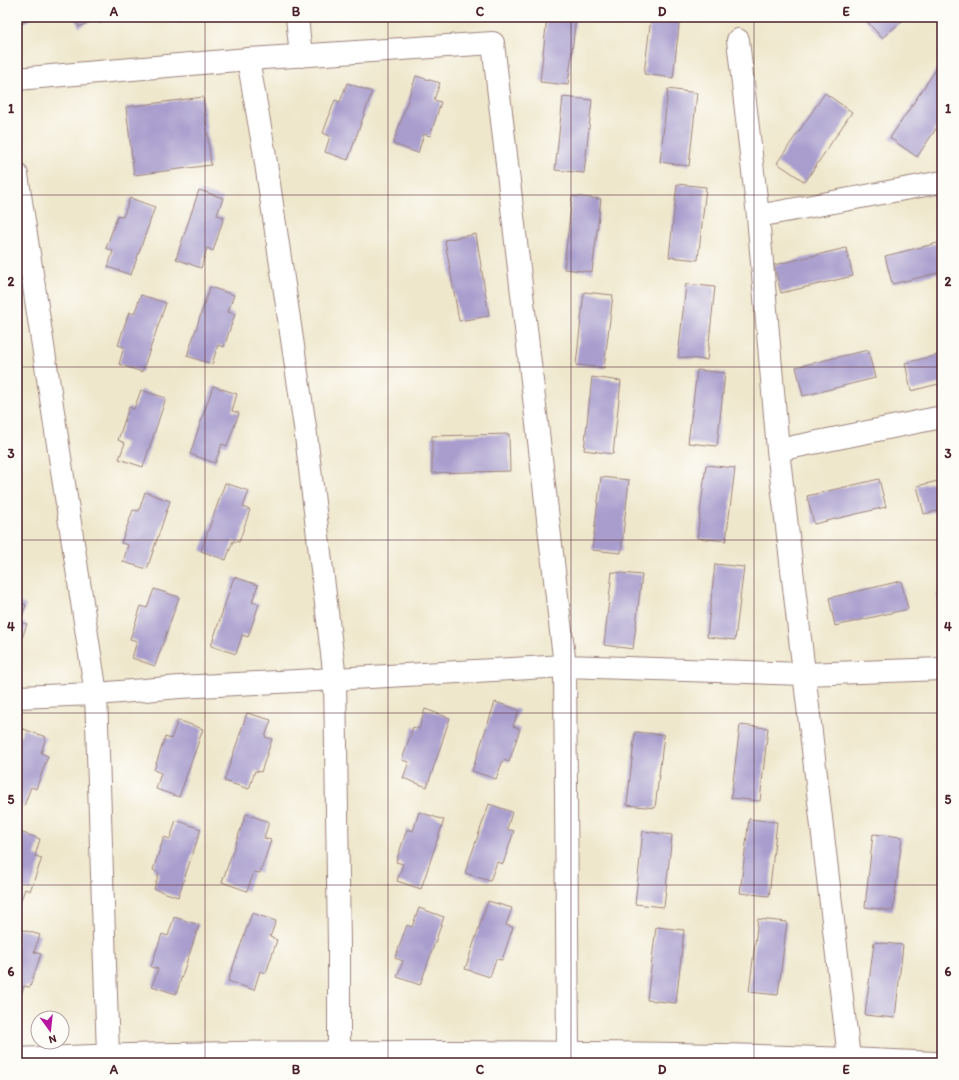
<svg xmlns="http://www.w3.org/2000/svg" width="959" height="1080" font-family="Itim,sans-serif">
	<style>
		.building { fill: #a89dcd }
		.lines { fill: none; stroke-linecap: round; stroke-linejoin: round }
		.minor-casing { stroke: #9c837c; stroke-width: 24 }
		.tertiary-casing { stroke: #9c837c; stroke-width: 24 }
		.minor { stroke: #fff; stroke-width: 22 }
		.tertiary { stroke: #fff; stroke-width: 22 }
		.grid { fill: none; stroke: #4a1f2b; stroke-width: 1; stroke-opacity: 0.55 }
		.neatline { fill: none; stroke: #4a1f2b; stroke-width: 1.5 }
		.grid-label { font-size: 13px; text-anchor: middle; font-weight: bold; fill: #4a1f2b }
	</style>
	<rect width="100%" height="100%" fill="#fdfcf7"/>
	<filter id="ink" filterUnits="userSpaceOnUse"><feTurbulence type="fractalNoise" baseFrequency=".025" numOctaves="2"/><feDisplacementMap in="SourceGraphic" scale="8" xChannelSelector="R" yChannelSelector="G"/><feConvolveMatrix kernelMatrix="1 2 1 2 8 2 1 2 1" color-interpolation-filters="sRGB"/></filter>
	<filter id="wash" filterUnits="userSpaceOnUse"><feTurbulence type="fractalNoise" baseFrequency=".012" numOctaves="4" result="noise"/><feDisplacementMap in="SourceGraphic" scale="16" xChannelSelector="R" yChannelSelector="G"/><feGaussianBlur stdDeviation="0.9" result="paint"/><feColorMatrix in="noise" values="0 0 0 0 0 0 0 0 0 0 0 0 0 0 0 0 0 1.4 0 .05"/><feComposite in="paint" operator="in"/></filter>
	<g filter="url(#wash)">
		<rect width="100%" height="100%" fill="#efe7cc"/>
		<g id="blocks">
			<path class="building" d="M17 17H35L17 26Z
				M74 17H112L99 23 97 18 79 27Z
				M175 17H185L177 21Z
				M547 17H576L568 85 540 82Z
				M651 17H680L673 78 644 74Z
				M863 17H907L882 38Z
				M937 68 942 72V120L917 157 890 138Z
				M416 76 440 83 434 100 441 102 430 136 424 134 418 153 393 144Z
				M347 83 372 92 348 160 325 152 330 136 323 133 335 100 340 102Z
				M668 89 697 93 689 166 660 162Z
				M825 93 852 112 805 182 777 163Z
				M203 97 211 165 134 175 126 107Z
				M563 97 592 100 584 173 555 170Z
				M677 184 706 187 698 260 669 257Z
				M199 190 223 198 217 215 224 217 213 251 207 248 201 268 176 259Z
				M572 196 601 199 592 272 564 269Z
				M130 198 155 207 131 275 108 267 113 251 106 248 118 215 123 217Z
				M476 234 489 316 459 321 445 240Z
				M942 242V272L892 284 885 256Z
				M846 248 853 276 781 293 774 265Z
				M686 284 715 287 707 360 678 357Z
				M210 287 234 295 228 312 235 314 224 347 218 345 212 364 187 356Z
				M584 292 613 295 604 368 576 365Z
				M141 295 166 303 142 372 119 364 124 347 118 345 129 312 134 314Z
				M868 350 875 378 803 396 796 367Z
				M942 354V383L911 391 905 363Z
				M697 370 725 373 717 446 688 443Z
				M592 377 621 381 613 454 584 450Z
				M213 386 237 394 232 411 239 413 227 446 222 444 215 463 190 454Z
				M141 390 166 398 143 467 119 459 125 443 118 440 129 407 134 409Z
				M509 434 510 471 432 473V436Z
				M706 465 735 468 726 541 697 538Z
				M601 477 629 480 621 553 592 550Z
				M879 479 886 507 814 524 807 496Z
				M942 480V510L924 514 917 486Z
				M225 483 249 491 243 507 250 510 239 542 233 541 226 560 201 551Z
				M145 492 170 501 147 569 123 562 128 545 121 543 133 510 139 511Z
				M715 564 744 567 735 640 707 637Z
				M612 572 642 575 633 649 604 645Z
				M234 577 258 585 252 602 259 604 248 637 242 635 236 654 211 646Z
				M901 581 908 609 835 626 829 598Z
				M154 589 179 597 155 666 132 658 137 641 130 639 141 606 147 608Z
				M942 592V612H941L937 594Z
				M17 602 26 605 20 622 27 624 17 652Z
				M495 702 519 710 513 726 520 729 509 762 503 760 496 779 472 771Z
				M425 709 450 718 427 787 403 778 409 762 402 760 413 727 419 729Z
				M247 713 271 720 265 737 272 739 261 772 255 771 249 789 224 781Z
				M178 720 203 729 179 797 156 789 161 773 154 770 165 737 171 739Z
				M740 725 768 728 760 801 731 798Z
				M23 729 46 737 41 753 48 756 36 789 31 787 24 806 17 803V745Z
				M635 732 664 735 655 808 627 805Z
				M489 804 512 812 507 829 514 831 503 864 497 862 490 881 465 873Z
				M419 812 444 820 421 889 397 881 403 864 396 862 407 829 413 831Z
				M246 814 269 822 264 838 271 840 260 873 254 872 247 891 222 882Z
				M749 819 777 822 769 896 740 893Z
				M176 820 201 829 178 897 154 889 159 873 153 870 164 837 170 839Z
				M17 831 40 839 35 856 42 858 30 891 25 889 18 908H17Z
				M643 831 672 835 664 907 635 904Z
				M873 834 902 837 893 911 865 907Z
				M488 901 512 908 506 925 513 927 502 960 496 959 490 977 465 969Z
				M419 908 444 917 420 985 397 977 403 961 395 958 407 925 412 927Z
				M252 913 276 921 270 937 277 940 266 973 260 971 254 990 228 981Z
				M174 917 199 925 176 994 152 986 158 969 151 967 162 934 168 936Z
				M758 919 787 922 778 995 749 992Z
				M656 927 684 930 676 1003 647 1000Z
				M17 928 40 935 34 952 41 954 30 987 24 986 17 1006Z
				M874 942 903 945 895 1018 865 1015Z"/>
		</g>
	</g>
	<g filter="url(#ink)">
		<use href="#blocks" fill-opacity="0" stroke="#9c837c" stroke-width="1"/>
		<g class="lines">
			<defs>
				<path id="minor" d="M297 17 301 56
					M738 40 758 216 778 450 849 1058
					M248 59 493 43 565 666 568 1053
					M17 79 248 59 264 150 305 427 335 679 565 666 805 674 942 669
					M17 175 96 694 108 1055
					M758 216 942 182
					M778 450 942 417"/>
				<path id="tertiary" d="M17 697 96 694 180 687 335 679 339 944V1063
					M17 1059C163 1052 309 1052 455 1052 614 1053 774 1054 934 1063"/>
			</defs>
			<use href="#minor" class="minor-casing"/>
			<use href="#tertiary" class="tertiary-casing"/>
			<use href="#minor" class="minor"/>
			<use href="#tertiary" class="tertiary"/>
		</g>
	</g>
	<path class="grid" d="M205 17V1063M388 17V1063M571 17V1063M754 17V1063M17 195H942M17 367H942M17 540H942M17 713H942M17 885H942"/>
	<rect width="959" height="1080" fill="none" stroke="#fdfcf7" stroke-width="44"/>
	<g transform="translate(50 1030) rotate(165)"><circle r="19" fill="#fdfcf7" stroke="#b5a4a5"/>
	<path d="M0-3L7 15L0 10L-7 15Z" fill="#b5179e"/>
	<text y="-6" font-size="11" font-weight="bold" text-anchor="middle" fill="#4a1f2b">N</text>
	</g>
	<rect x="22" y="22" width="915" height="1036" class="neatline"/>
	<g class="grid-label">
		<text x="114" y="16">A</text>
		<text x="296" y="16">B</text>
		<text x="480" y="16">C</text>
		<text x="662" y="16">D</text>
		<text x="846" y="16">E</text>
		<text x="11" y="113">1</text>
		<text x="948" y="113">1</text>
		<text x="11" y="286">2</text>
		<text x="948" y="286">2</text>
		<text x="11" y="458">3</text>
		<text x="948" y="458">3</text>
		<text x="11" y="631">4</text>
		<text x="948" y="631">4</text>
		<text x="11" y="804">5</text>
		<text x="948" y="804">5</text>
		<text x="11" y="976">6</text>
		<text x="948" y="976">6</text>
		<text x="114" y="1074">A</text>
		<text x="296" y="1074">B</text>
		<text x="480" y="1074">C</text>
		<text x="662" y="1074">D</text>
		<text x="846" y="1074">E</text>
	</g>
</svg>
